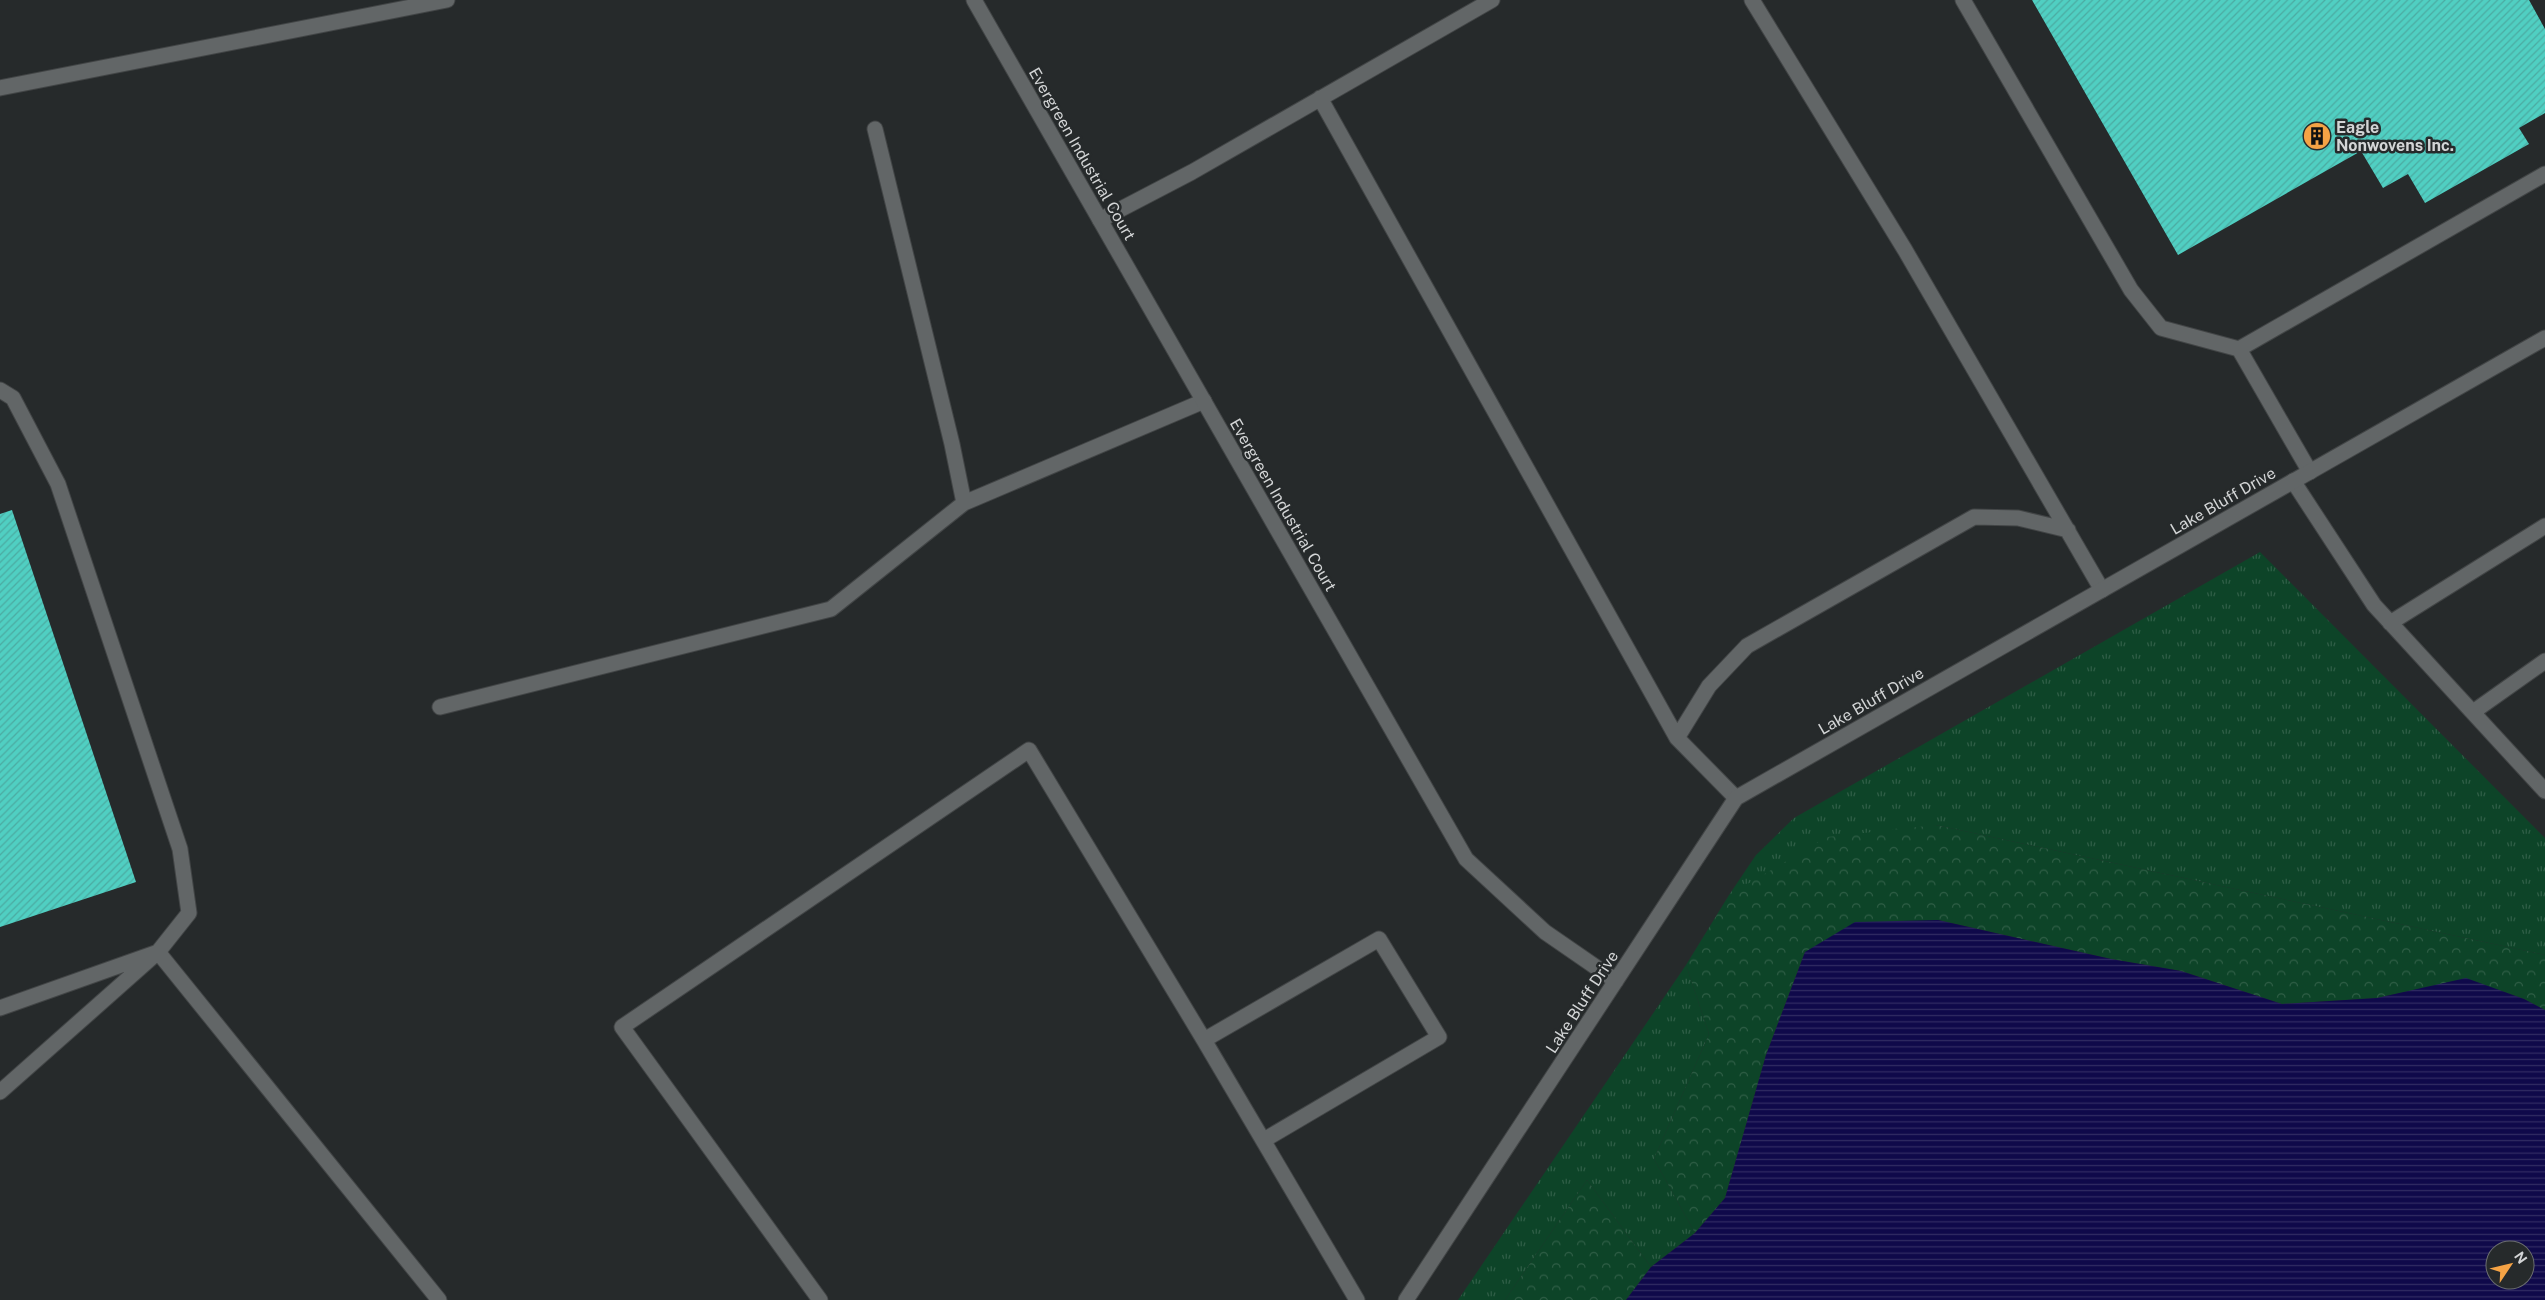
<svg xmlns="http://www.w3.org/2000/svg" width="2545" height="1300" font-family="'Public Sans',sans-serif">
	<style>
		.grass { fill: url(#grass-tufts) }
		.forest { fill: url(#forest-crowns) }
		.water { fill: url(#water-rules); fill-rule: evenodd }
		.building { fill: url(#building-hatch) }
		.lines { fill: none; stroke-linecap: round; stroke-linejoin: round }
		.lane-casing { stroke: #424546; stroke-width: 17 }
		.street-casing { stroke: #424546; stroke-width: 17 }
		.lane { stroke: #626667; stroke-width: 15 }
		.street { stroke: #626667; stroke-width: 15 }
		.labels { text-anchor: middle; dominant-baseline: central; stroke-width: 5; stroke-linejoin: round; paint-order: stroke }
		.poi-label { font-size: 16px; font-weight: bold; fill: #d3d5d6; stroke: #262a2b; text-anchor: start }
		.street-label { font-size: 16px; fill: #d3d5d6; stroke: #262a2b }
	</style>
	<defs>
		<pattern id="grass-tufts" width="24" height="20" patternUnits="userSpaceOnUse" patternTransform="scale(1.25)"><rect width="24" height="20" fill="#0d4428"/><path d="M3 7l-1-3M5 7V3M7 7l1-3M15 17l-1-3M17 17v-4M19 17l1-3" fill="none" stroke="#2f5e46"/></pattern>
		<pattern id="forest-crowns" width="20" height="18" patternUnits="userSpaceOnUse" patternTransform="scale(1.25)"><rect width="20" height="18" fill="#0d4428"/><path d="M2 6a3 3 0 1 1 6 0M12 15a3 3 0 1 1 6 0" fill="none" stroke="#2f5e46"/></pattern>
		<pattern id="water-rules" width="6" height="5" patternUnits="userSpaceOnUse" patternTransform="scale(1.25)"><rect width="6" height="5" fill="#0f094a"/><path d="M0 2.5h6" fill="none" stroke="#312c63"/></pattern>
		<pattern id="building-hatch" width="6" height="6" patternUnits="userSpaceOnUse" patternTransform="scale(1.25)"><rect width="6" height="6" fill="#50cfc2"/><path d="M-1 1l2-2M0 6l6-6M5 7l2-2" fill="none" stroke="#4caba2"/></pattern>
	</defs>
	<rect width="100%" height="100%" fill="#262a2b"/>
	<path class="grass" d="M2260 552 2545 838V955L1936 825 1729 895 1756 855 1794 818Z
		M1686 965 1709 1034 1654 1159 1695 1233 1651 1267 1587 1180 1505 1300H1458Z"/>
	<path class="forest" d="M1936 825 2545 955V1010L2524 999 2466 979 2377 998 2282 1004 2181 971 2111 959 1938 920 1805 952 1766 1055 1725 1198 1695 1233 1654 1159 1709 1034 1686 965 1729 895 1827 837Z
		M1587 1180 1651 1267 1626 1300H1505Z"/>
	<path class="water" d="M1938 920 2111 959 2181 971 2282 1004 2377 998 2466 978 2524 999 2545 1010V1300H1626L1651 1267 1695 1233 1725 1198 1766 1055 1805 952 1855 922ZM2495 1250H2525V1280H2495Z"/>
	<path class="building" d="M2032 0H2529L2545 29V113L2519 128 2529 144 2425 203 2408 174 2383 188 2361 151 2178 255Z
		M12 510 136 882 0 927V514Z"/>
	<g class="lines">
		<defs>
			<path id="lane" d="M1752 0 1905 250 2102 590
				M1963 0 2131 290 2161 328 2239 349 2310 472
				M0 88 447 0
				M1320 98 1677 738 1736 798
				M875 129 952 444 964 503
				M1100 220 1192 172 1492 0
				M2239 349 2545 174
				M0 390 13 398 58 484 180 849 189 913 158 952 0 1092
				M2293 481 2374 605 2545 791
				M2390 623 2545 526
				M440 707 831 609 964 503 1204 401
				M2473 712 2545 661
				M1677 738 1709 686 1747 646 1974 517 2018 518 2068 530
				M0 1008 158 952 439 1300
				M1204 1040 1379 939 1439 1037 1264 1140
				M820 1300 622 1027 1029 750 1204 1040 1357 1300"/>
			<path id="street" d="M974 0 1466 859 1545 932 1616 981
				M1406 1300 1736 798 2545 338"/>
		</defs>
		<use href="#lane" class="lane-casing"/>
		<use href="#street" class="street-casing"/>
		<use href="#lane" class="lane"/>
		<use href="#street" class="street"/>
	</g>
	<defs>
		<symbol id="building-disc" viewBox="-11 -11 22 22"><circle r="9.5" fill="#f5a345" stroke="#262a2b"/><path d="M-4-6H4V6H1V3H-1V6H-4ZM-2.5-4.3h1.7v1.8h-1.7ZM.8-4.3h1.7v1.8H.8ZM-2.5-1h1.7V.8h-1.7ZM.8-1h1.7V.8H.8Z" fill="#111"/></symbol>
	</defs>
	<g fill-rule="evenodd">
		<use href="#building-disc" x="2301" y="120" width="32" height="32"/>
	</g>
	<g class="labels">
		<g class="poi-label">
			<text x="2336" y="127">Eagle<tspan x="2336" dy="18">Nonwovens Inc.</tspan></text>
		</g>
		<g class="street-label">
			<text transform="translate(1082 154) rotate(60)">Evergreen Industrial Court</text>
			<text transform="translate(2223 501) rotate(-30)">Lake Bluff Drive</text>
			<text transform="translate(1283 505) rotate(60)">Evergreen Industrial Court</text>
			<text transform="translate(1871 701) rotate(-30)">Lake Bluff Drive</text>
			<text transform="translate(1582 1002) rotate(-57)">Lake Bluff Drive</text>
		</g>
	</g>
	<g transform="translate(2510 1265) rotate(55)"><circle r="24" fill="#262a2b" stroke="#6b6e6f"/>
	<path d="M0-4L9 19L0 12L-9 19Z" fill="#f5a345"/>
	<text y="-8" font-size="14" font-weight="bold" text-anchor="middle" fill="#d3d5d6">N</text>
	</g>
</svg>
